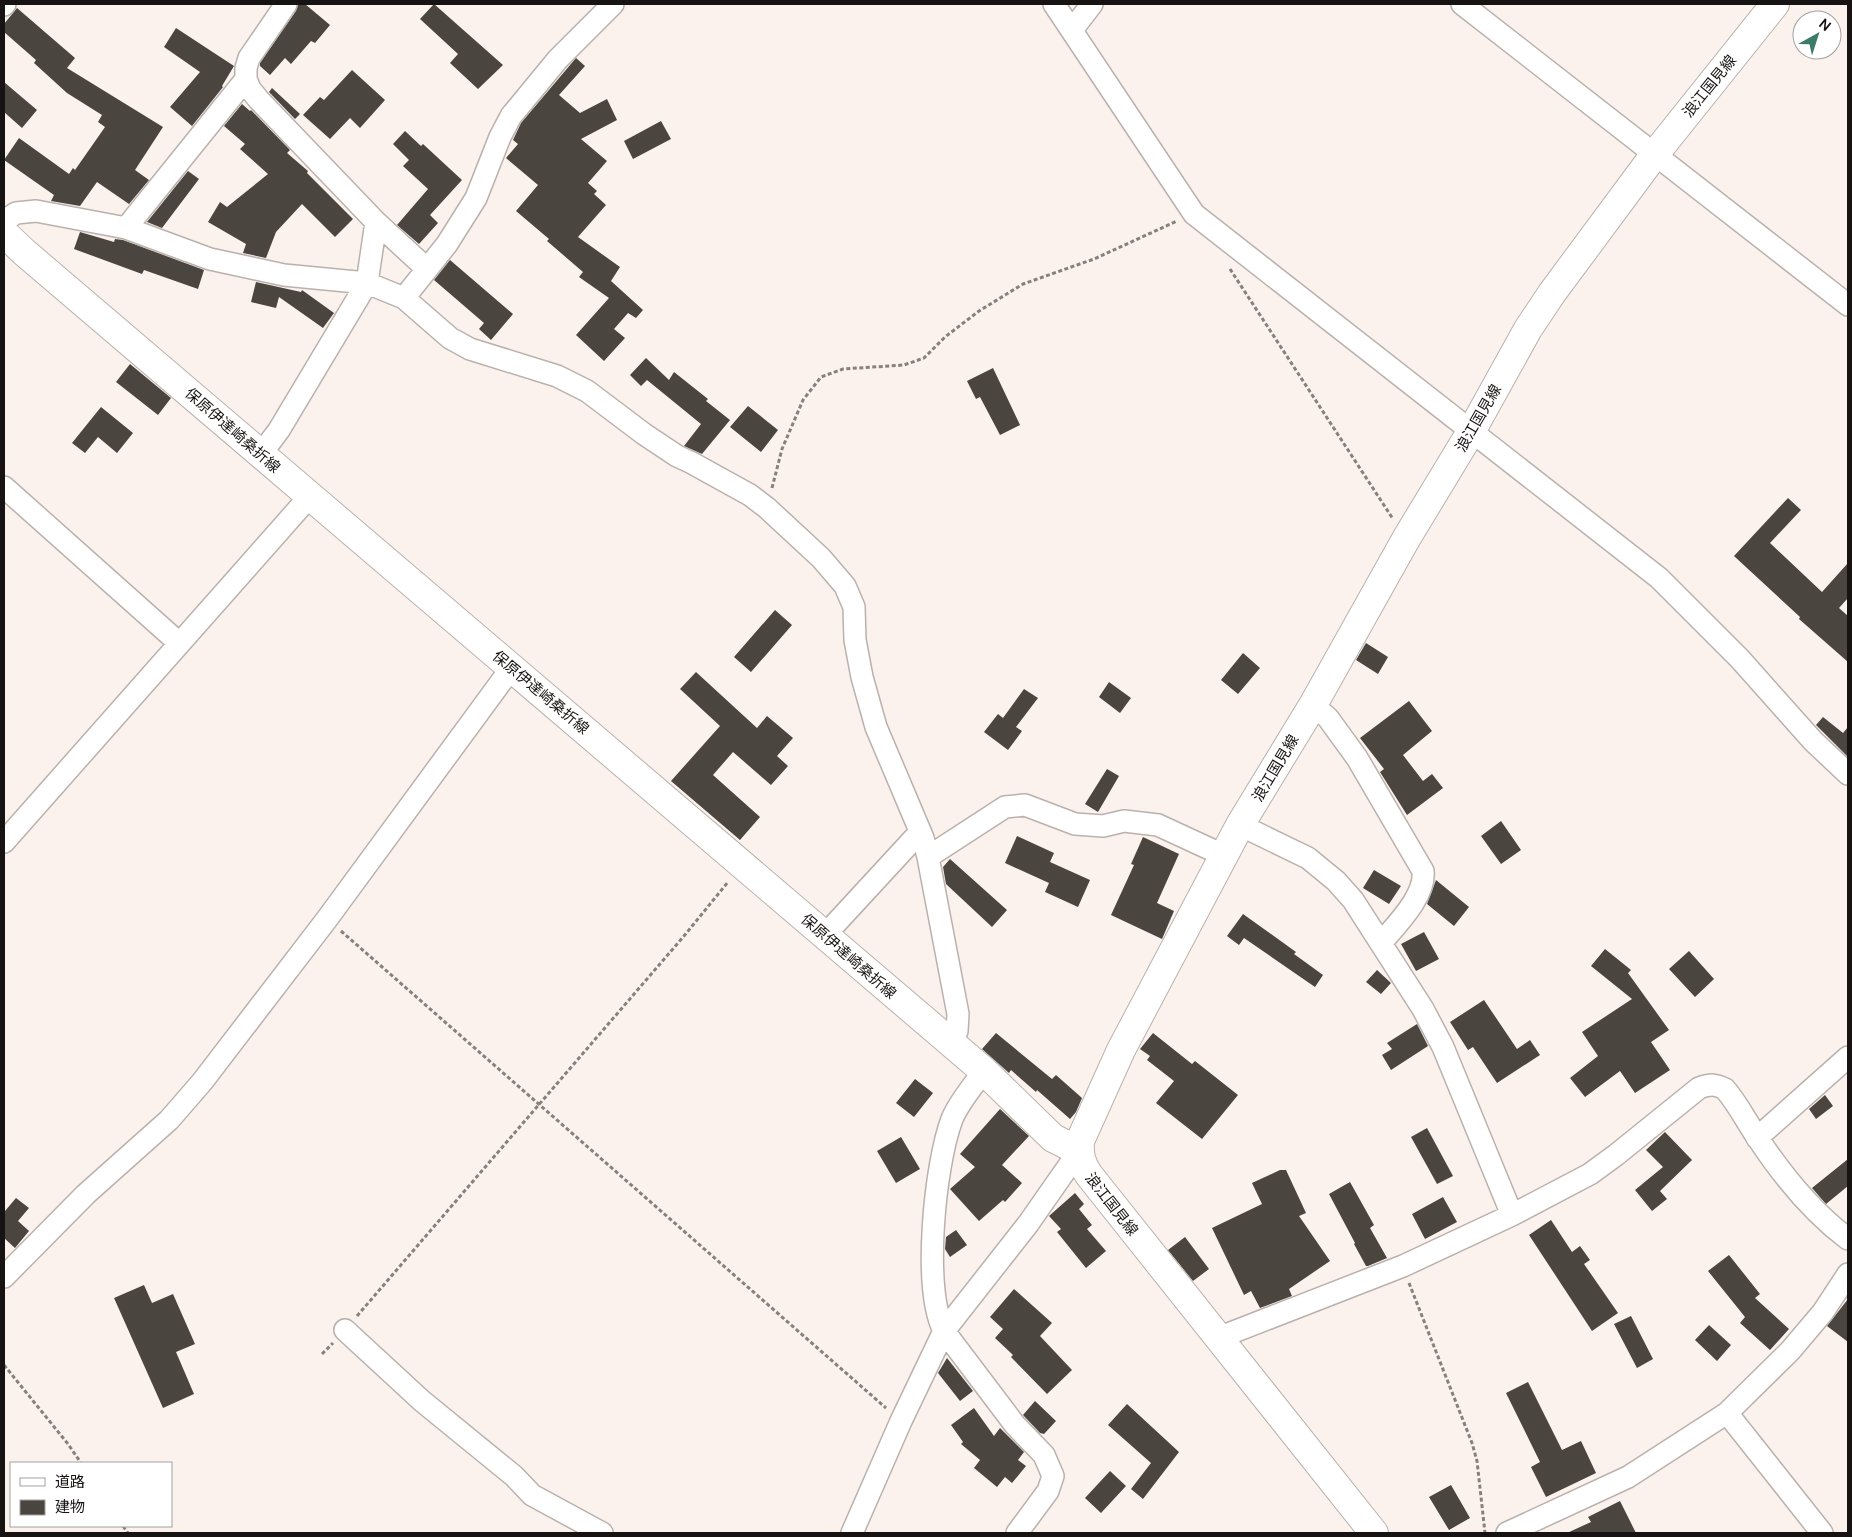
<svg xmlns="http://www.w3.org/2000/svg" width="1852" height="1537" font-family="Manrope,'Noto Sans JP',sans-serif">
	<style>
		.building { fill: #4a453f }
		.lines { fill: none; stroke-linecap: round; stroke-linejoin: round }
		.street-casing { stroke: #bab1ad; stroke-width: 24 }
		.secondary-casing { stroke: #bab1ad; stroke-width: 30 }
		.primary-casing { stroke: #bab1ad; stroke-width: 30 }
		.path { stroke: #87817e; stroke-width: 3; stroke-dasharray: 4 2.5; stroke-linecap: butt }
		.street { stroke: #fff; stroke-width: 21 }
		.secondary { stroke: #fff; stroke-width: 28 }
		.primary { stroke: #fff; stroke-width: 28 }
		.labels { text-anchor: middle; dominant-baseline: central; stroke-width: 5; stroke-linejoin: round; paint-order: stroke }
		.street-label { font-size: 15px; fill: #171312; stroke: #fff }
	</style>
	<rect width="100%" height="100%" fill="#fbf2ed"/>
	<path class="building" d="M298 4H305L330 25 315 43 311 41 291 64 285 58 270 75 260 66V63L296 11Z
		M434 4 503 65 478 89 450 63 458 54 420 19Z
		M17 8 75 58 67 68 163 127 135 170 149 180 129 204 97 182 80 206 51 201 54 195 4 160 19 138 69 174 73 168 75 170 105 127 98 122 102 115 67 93 34 63 36 60 4 32V24Z
		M176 28 234 66 222 86 223 87 192 126 170 107 200 72 164 47Z
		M576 58 585 66 559 95 580 113 607 99 617 120 581 139 607 161 588 183 597 191 594 194 606 205 578 237 620 267 611 281 643 310 636 318 628 313 614 329 625 338 604 361 576 335 609 298 579 277 583 272 547 241 549 239 516 211 538 185 506 158 518 144 513 140 521 123Z
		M352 70 385 100 360 128 350 118 330 139 303 115 320 97 324 100Z
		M4 82 37 110 22 128 4 112Z
		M272 88 300 114 295 119 269 92Z
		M242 104 250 111 251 110 290 150 287 153 308 171 307 173 353 219 335 237 302 204 276 232 266 258 243 253 246 244 208 222 220 202 227 207 268 174 240 149 245 144 224 126Z
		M661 121 671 139 633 159 624 141Z
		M405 131 421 146 423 144 462 180 430 215 438 223 419 244 397 225 428 189 403 166 409 160 393 144Z
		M188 171 199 179 162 228 147 222Z
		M80 232 114 242 115 239 123 240 204 270 198 289 144 270 142 274 74 249Z
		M450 260 513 314 491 340 479 329 484 323 434 280Z
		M256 282 301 292 302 290 334 313 323 328 279 297 276 308 251 302Z
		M646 358 669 380 674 372 708 399 706 401 730 420 702 454 684 446 701 424 647 380 641 386 630 375Z
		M130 364 171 398 158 415 116 382Z
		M993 368 1020 425 1000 435 980 397 976 399 967 381Z
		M748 406 778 430 761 452 730 427Z
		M101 407 133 433 117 453 98 437 85 453 72 443Z
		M1788 498 1801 510 1770 543 1822 592 1848 563V598L1839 608 1848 616V662L1799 619 1800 617 1734 556Z
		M775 610 792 625 751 672 734 657Z
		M1366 643 1388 657 1378 674 1356 660Z
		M1243 653 1260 668 1238 694 1221 680Z
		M696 672 757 728 767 716 793 738 777 756 788 766 771 785 733 752 713 775 760 817 740 840 671 781 720 726 680 689Z
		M1109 682 1131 698 1120 713 1099 697Z
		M1024 689 1038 698 1016 727 1022 731 1008 750 984 732 998 714 1003 718Z
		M1409 701 1432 731 1403 755 1423 781 1432 774 1443 788 1407 815 1380 772 1384 769 1360 738Z
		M1823 717 1843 733 1848 727V757L1816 725Z
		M1107 769 1119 776 1098 812 1085 804Z
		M1501 821 1521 850 1501 864 1481 836Z
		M1017 836 1054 853 1050 862 1090 880 1078 907 1045 892 1049 883 1005 863Z
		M1143 837 1179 854 1157 903 1174 911 1162 939 1111 915 1134 865 1131 864Z
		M950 859 1007 910 992 927 946 884 943 867Z
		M1374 870 1401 886 1389 904 1363 888Z
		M1436 880 1469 907 1454 926 1427 904Z
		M1243 914 1296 952 1294 954 1323 975 1315 987 1244 938 1239 945 1227 936Z
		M1424 932 1439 959 1416 971 1401 944Z
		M1605 949 1631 970 1628 973 1669 1030 1651 1042 1670 1070 1635 1093 1620 1071 1585 1097 1570 1078 1598 1056 1582 1032 1632 999 1591 966Z
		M1689 951 1714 979 1695 997 1669 969Z
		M1377 970 1391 983 1381 994 1366 982Z
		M1484 1000 1517 1049 1530 1040 1540 1055 1497 1083 1473 1047 1468 1050 1450 1022Z
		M1417 1024 1428 1046 1391 1070 1382 1055 1392 1049 1387 1043Z
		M996 1033 1052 1079 1056 1075 1082 1098 1076 1112 1070 1119 1037 1090 1036 1092 1011 1070 1009 1073 982 1049Z
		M1153 1033 1192 1064 1195 1061 1238 1095 1202 1139 1156 1103 1174 1081 1147 1060 1150 1056 1140 1049Z
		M915 1079 933 1093 914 1117 896 1103Z
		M1825 1095 1833 1106 1816 1119 1809 1109Z
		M1000 1109 1029 1136 1002 1165 1022 1183 1005 1202 1003 1200 979 1221 950 1189 975 1167 960 1154Z
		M1427 1128 1453 1176 1437 1184 1411 1137Z
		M1665 1132 1692 1160 1660 1191 1667 1199 1652 1211 1635 1190 1663 1167 1646 1150Z
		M901 1137 920 1169 896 1183 877 1151Z
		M1848 1159V1186L1826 1204 1812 1188Z
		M1280 1170H1286L1306 1213 1299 1216 1330 1261 1289 1289 1292 1296 1260 1308 1251 1291 1244 1295 1212 1228 1262 1204 1252 1183Z
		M1350 1182 1374 1225 1370 1228 1387 1258 1368 1266H1366L1354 1244 1355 1243 1329 1194Z
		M1075 1193 1084 1204 1079 1209 1092 1225 1087 1229 1106 1251 1086 1268 1057 1232 1061 1229 1049 1216Z
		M1443 1197 1457 1222 1425 1239 1412 1214Z
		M16 1198 29 1208 18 1221 29 1231 15 1248 4 1238V1209L5 1211Z
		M1551 1220 1572 1252 1580 1246 1590 1260 1584 1264 1618 1313 1592 1331 1529 1235Z
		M956 1230 967 1245 950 1257 945 1249 946 1237Z
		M1185 1237 1209 1269 1193 1281 1168 1250Z
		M1729 1255 1760 1294 1755 1298 1789 1329 1770 1350 1740 1323 1745 1317 1708 1271Z
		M144 1285 152 1303 173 1294 195 1344 176 1352 194 1394 163 1408 114 1298Z
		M1014 1289 1052 1323 1040 1336 1072 1370 1047 1394 1011 1357 1013 1355 995 1338 1003 1329 990 1317Z
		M1848 1299V1342L1827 1326Z
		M1631 1316 1653 1359 1637 1368 1614 1324Z
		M1709 1325 1731 1345 1717 1361 1695 1340Z
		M947 1358 973 1391 960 1401 938 1373Z
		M1528 1382 1562 1450 1581 1441 1596 1473 1546 1497 1531 1467 1540 1462 1506 1393Z
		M1035 1401 1056 1421 1044 1434 1040 1433 1023 1415Z
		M1127 1404 1179 1452 1143 1499 1131 1489 1151 1463 1108 1425Z
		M974 1408 994 1436 1000 1428 1024 1452 1018 1460 1026 1466 1012 1483 1005 1477 997 1487 974 1468 980 1460 961 1444 963 1442 951 1425Z
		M1110 1471 1126 1486 1101 1513 1085 1498Z
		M1451 1485 1470 1518 1449 1530 1429 1497Z
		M1620 1501 1636 1533H1567L1591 1522 1588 1517Z"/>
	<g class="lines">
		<defs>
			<path id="street" d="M1054 4 1194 214 1659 578 1740 659 1813 741 1848 774
				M1462 4 1848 305
				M4 5 5 4
				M1072 30 1092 4
				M246 79 250 89 259 100 376 222 367 283 279 430 261 454
				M4 221 16 213 36 211 126 228 210 259 284 275 367 283 404 298 450 338 470 349 557 376 587 391 644 434 677 456 692 463 750 495 767 508 821 558 845 586 854 607 855 640 862 677 876 727 923 838 928 857 958 1014 957 1031 952 1043
				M376 222 427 269
				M126 228 246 79V68L249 58 286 4
				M404 298 447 244 476 198 500 137 511 116 558 59 613 4
				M4 487 179 643
				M1313 705 1328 718 1357 758 1423 871C1426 896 1396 925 1381 943
				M1240 825 1308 858 1336 881 1353 900 1423 1009 1443 1047 1512 1215
				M4 842 310 496
				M928 857 1005 807 1025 805 1075 824 1103 826 1124 821 1158 825 1225 856
				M825 935 920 832
				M984 1071C973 1086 959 1102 952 1119 935 1164 922 1288 944 1331L1015 1425 1044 1455 1053 1476 1048 1491 1017 1533
				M1757 1138 1848 1057
				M4 1277 86 1194 169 1120 202 1082 327 919 512 667
				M345 1330 422 1401 514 1476 532 1495 602 1533
				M1218 1338 1403 1266 1512 1215 1590 1174 1616 1155 1699 1088C1710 1084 1716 1084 1725 1089 1738 1104 1746 1121 1757 1137 1782 1175 1812 1212 1848 1239
				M1727 1413 1822 1533
				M852 1533 901 1421 944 1331 1028 1224 1079 1151
				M1507 1533 1628 1477 1727 1413 1790 1351 1823 1312 1848 1274"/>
			<path id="secondary" d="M4 233 24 252 984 1071 1053 1138 1079 1151"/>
			<path id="primary" d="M1374 1533 1089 1175C1081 1164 1079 1154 1080 1141L1121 1050 1240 825 1313 705 1406 539 1472 430 1528 329 1552 293 1655 154 1775 4"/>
		</defs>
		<use href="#street" class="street-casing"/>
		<use href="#secondary" class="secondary-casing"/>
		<use href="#primary" class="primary-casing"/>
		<path class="path" d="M1230 269 1393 519
			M772 488 782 449 803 400 821 377 843 369 904 365 924 358 945 337 979 311 1023 284 1094 259 1177 221
			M341 931 886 1408
			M1409 1283 1472 1443 1477 1461 1485 1533
			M357 1316 684 936 728 882
			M322 1354 333 1343
			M4 1365 68 1444 81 1463
			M123 1526 128 1533"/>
		<use href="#street" class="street"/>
		<use href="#secondary" class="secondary"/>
		<use href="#primary" class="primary"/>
	</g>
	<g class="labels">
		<g class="street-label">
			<text transform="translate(1709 86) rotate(-51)">浪江国見線</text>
			<text transform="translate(1478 418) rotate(-60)">浪江国見線</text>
			<text transform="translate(233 430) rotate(41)">保原伊達崎桑折線</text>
			<text transform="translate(541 692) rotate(40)">保原伊達崎桑折線</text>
			<text transform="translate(1275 768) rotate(-59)">浪江国見線</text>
			<text transform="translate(849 956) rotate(41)">保原伊達崎桑折線</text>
			<text transform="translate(1112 1204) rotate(52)">浪江国見線</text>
		</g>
	</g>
	<rect width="1852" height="1537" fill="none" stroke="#171312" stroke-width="10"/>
	<rect x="10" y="1462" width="162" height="65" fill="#ffffff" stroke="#a2a1a0"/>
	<rect x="20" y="1478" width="25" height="8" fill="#ffffff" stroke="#a2a1a0"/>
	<text x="55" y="1487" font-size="15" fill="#171312">道路</text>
	<rect x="20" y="1500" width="25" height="15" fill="#4a453f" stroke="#a2a1a0"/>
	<text x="55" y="1512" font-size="15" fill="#171312">建物</text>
	<g transform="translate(1817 35) rotate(39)"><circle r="24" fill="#ffffff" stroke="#a2a1a0"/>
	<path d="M0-4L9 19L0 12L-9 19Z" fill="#3c7b69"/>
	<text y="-8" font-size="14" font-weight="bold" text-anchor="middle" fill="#171312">N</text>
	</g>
</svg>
